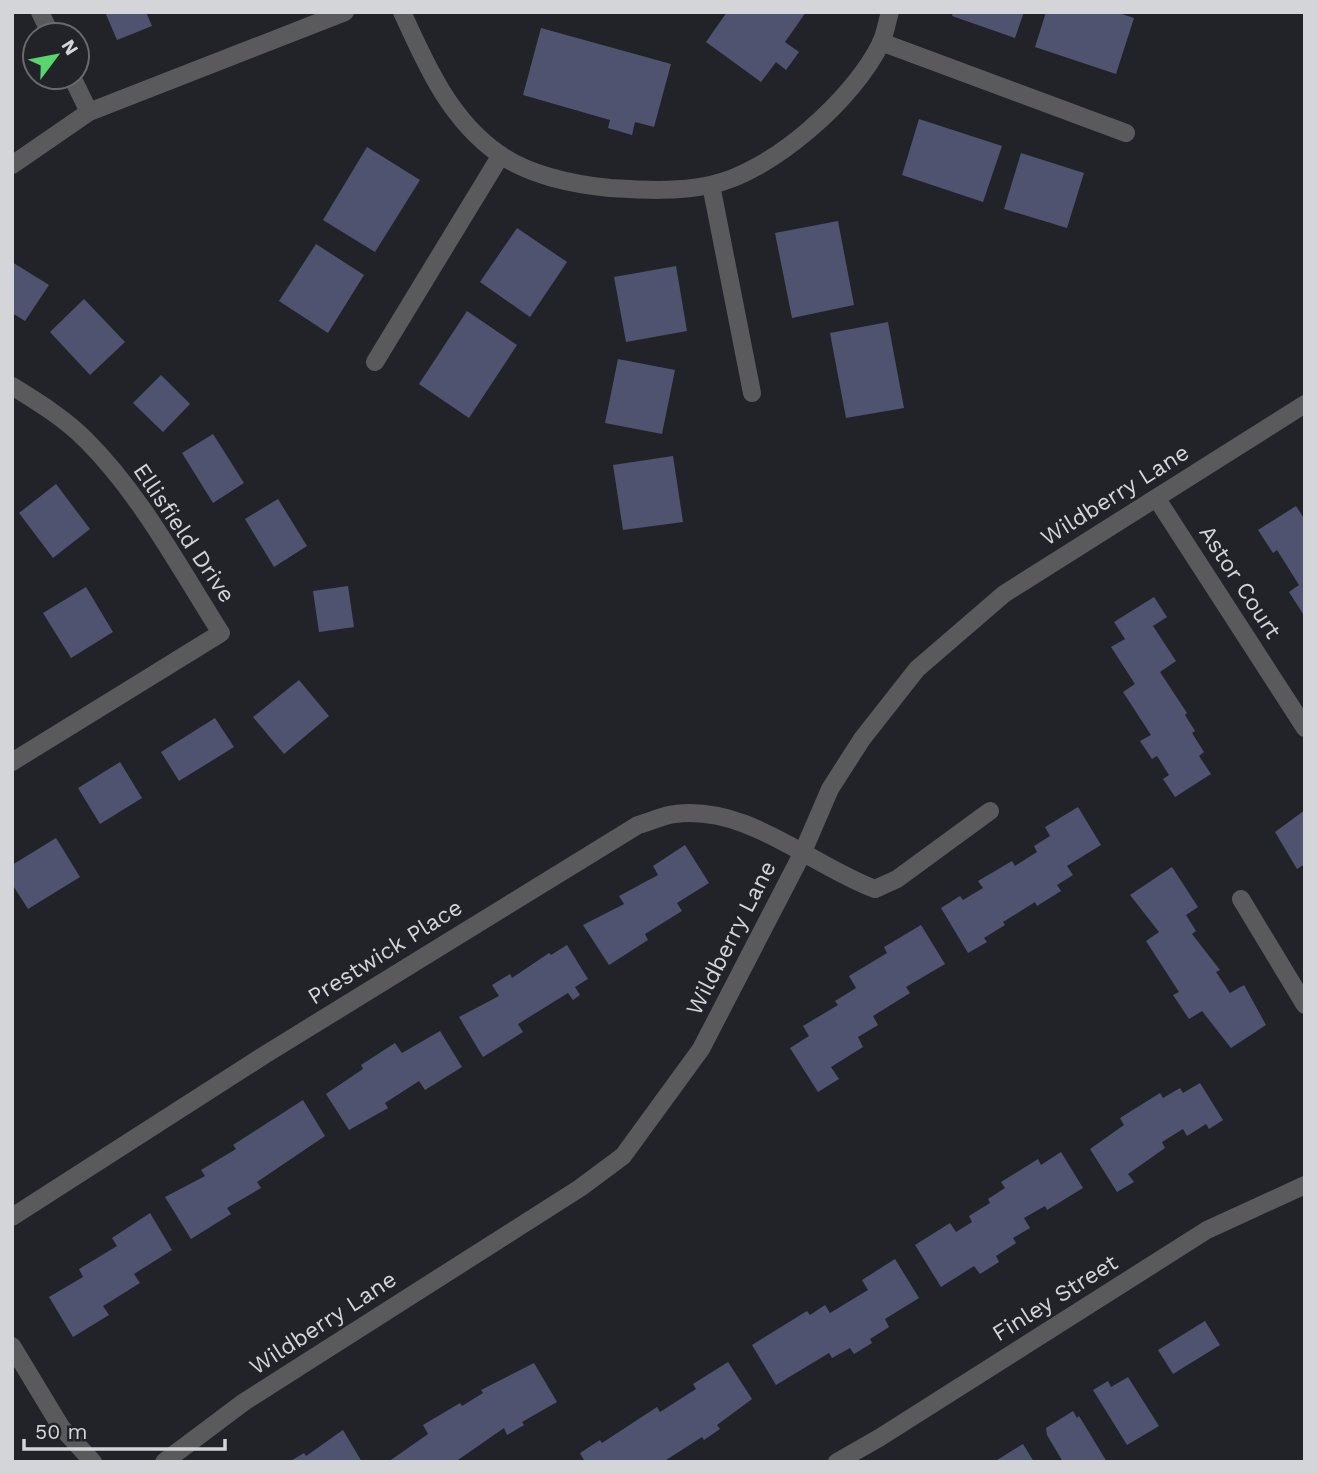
<svg xmlns="http://www.w3.org/2000/svg" width="1317" height="1474" font-family="'Work Sans',sans-serif">
	<style>
		.building { fill: #50536f }
		.lines { fill: none; stroke-linecap: round; stroke-linejoin: round }
		.minor { stroke: #5a5a5d; stroke-width: 18 }
		.labels { text-anchor: middle; dominant-baseline: central; stroke-width: 5; stroke-linejoin: round; paint-order: stroke }
		.street-label { font-size: 23px; fill: #d4d5d8; stroke: #222328 }
	</style>
	<rect width="100%" height="100%" fill="#222328"/>
	<path class="building" d="M105 12H146L152 26 117 40Z
		M727 12H806L785 42 799 52 786 70 776 62 761 82 706 42Z
		M953 12H1024L1015 38 952 16Z
		M1046 12H1116L1134 18 1116 74 1035 47Z
		M541 28 671 64 654 127 635 122 632 135 608 128 610 120 523 95Z
		M919 119 1002 146 983 202 902 175Z
		M367 147 420 180 375 252 323 220Z
		M1021 153 1084 173 1067 228 1004 209Z
		M838 221 854 305 792 318 775 233Z
		M517 228 567 262 530 317 480 282Z
		M316 244 364 275 328 333 279 301Z
		M12 262 49 285 25 321 12 313Z
		M676 266 687 331 626 342 614 277Z
		M84 299 125 342 90 375 50 332Z
		M467 311 517 345 469 418 419 384Z
		M888 322 904 408 846 418 830 333Z
		M618 359 675 370 662 434 605 423Z
		M161 375 190 404 163 432 133 403Z
		M213 434 244 483 213 503 182 453Z
		M673 456 683 522 623 530 613 465Z
		M56 484 90 529 53 558 19 513Z
		M278 499 307 546 274 567 245 519Z
		M1296 506 1305 520V617L1289 592 1299 585 1277 550 1273 553 1258 530Z
		M348 586 354 627 319 632 313 591Z
		M86 587 113 632 71 658 43 613Z
		M1154 597 1167 617 1153 626 1176 661 1160 672 1187 713 1185 715 1195 731 1192 733 1204 752 1199 756 1211 774 1175 797 1163 779 1169 775 1157 756 1152 759 1140 741 1151 735 1123 692 1135 684 1111 647 1125 639 1114 622Z
		M299 680 329 716 284 754 253 717Z
		M215 718 234 747 179 781 161 752Z
		M120 762 142 798 100 824 78 788Z
		M1078 807 1101 845 1067 866 1073 875 1057 885 1061 891 1037 906 1035 902 1003 922 1005 925 984 938 987 942 968 953 941 908 960 896 963 900 983 888 978 881 1012 861 1015 866 1037 852 1034 846 1050 836 1045 827Z
		M1305 810V864L1297 869 1275 832Z
		M56 838 80 877 28 909 12 884V865Z
		M685 845 709 883 677 903 682 911 645 934 648 940 609 965 583 925 624 904 619 896 658 875 653 866Z
		M1172 867 1198 907 1186 915 1196 931 1192 934 1220 970 1216 972 1230 993 1244 985 1266 1025 1231 1048 1202 1011 1189 1019 1173 995 1179 992 1146 941 1159 932 1130 895Z
		M921 925 945 964 906 987 910 993 873 1016 878 1025 858 1037 863 1047 831 1067 839 1079 818 1092 790 1048 809 1036 803 1026 838 1005 835 1001 856 988 849 976 887 953 884 947Z
		M567 945 588 979 575 987 580 995 573 1000 568 993 518 1024 523 1032 483 1057 459 1017 499 996 492 985 510 974 512 978 549 953 551 955Z
		M440 1031 462 1067 425 1090 419 1081 385 1103 388 1108 349 1130 326 1094 363 1069 361 1065 395 1043 402 1053Z
		M1200 1083 1223 1120 1209 1129 1206 1124 1187 1136 1183 1129 1162 1142 1165 1148 1128 1174 1134 1182 1117 1192 1090 1149 1124 1125 1120 1118 1160 1093 1163 1098 1180 1088 1183 1093Z
		M303 1100 325 1136 257 1182 261 1188 227 1208 231 1214 191 1239 165 1197 205 1176 201 1170 236 1149 233 1145Z
		M1061 1152 1083 1188 1047 1210 1045 1206 1024 1218 1030 1228 1013 1238 1016 1243 996 1256 999 1262 980 1274 974 1266 941 1287 915 1245 950 1223 956 1232 972 1222 969 1216 990 1203 988 1199 1005 1188 1001 1182 1038 1159 1041 1165Z
		M150 1213 172 1250 134 1274 140 1283 103 1306 109 1315 73 1337 49 1297 83 1277 79 1269 117 1246 112 1238Z
		M895 1259 919 1298 885 1319 889 1327 870 1339 872 1343 854 1354 850 1348 832 1358 829 1353 776 1385 752 1345 807 1311 810 1315 825 1305 830 1313 868 1290 862 1280Z
		M1205 1321 1220 1345 1173 1374 1158 1350Z
		M728 1362 752 1399 717 1425 720 1429 704 1440 702 1437 663 1462H585L580 1453 600 1440 602 1443 657 1407 660 1412 696 1389 693 1384Z
		M534 1363 557 1402 522 1422 524 1425 507 1435 504 1428 455 1462H388L428 1434 423 1425 460 1403 462 1406 483 1393 481 1390Z
		M1128 1377 1159 1426 1127 1445 1093 1390 1108 1381 1111 1387Z
		M1073 1411 1077 1418 1079 1416 1107 1462H1063L1047 1435 1046 1428Z
		M343 1430 362 1462H289L304 1453 306 1456Z
		M1023 1444 1034 1462H994Z"/>
	<g class="lines">
		<path class="minor" d="M40 12 51 35
			M402 12C426 65 450 120 499 154 531 176 572 184 610 188 643 190 677 192 710 185 771 173 854 99 881 43 885 34 887 22 890 12
			M881 42 1126 133
			M72 77 89 112
			M12 165 89 112 345 12
			M711 185 752 393
			M375 362 501 155
			M12 386C38 402 64 418 86 440 141 495 179 567 221 633L12 762
			M1157 499 1305 728
			M1241 899 1305 1005
			M12 1217 266 1054 638 825C650 822 663 815 675 814 748 805 809 864 875 889L897 879 990 811
			M12 1346 61 1427 93 1462
			M164 1462 244 1402 580 1188 623 1156 701 1049 802 854 830 789 862 739 917 669 1004 594 1305 404
			M837 1462 879 1438 1207 1230 1305 1185"/>
	</g>
	<g class="labels">
		<g class="street-label">
			<text transform="translate(1115 495) rotate(-32)">Wildberry Lane</text>
			<text transform="translate(184 533) rotate(56)">Ellisfield Drive</text>
			<text transform="translate(1240 582) rotate(57)">Astor Court</text>
			<text transform="translate(731 938) rotate(-63)">Wildberry Lane</text>
			<text transform="translate(385 952) rotate(-32)">Prestwick Place</text>
			<text transform="translate(1055 1298) rotate(-32)">Finley Street</text>
			<text transform="translate(323 1323) rotate(-33)">Wildberry Lane</text>
		</g>
	</g>
	<rect width="1317" height="1474" fill="none" stroke="#d4d5d8" stroke-width="28"/>
	<g transform="translate(56 56) rotate(58)"><circle r="33" fill="#222328" stroke="#696a6e" stroke-width="2"/>
	<path d="M0-5L12 26L0 18L-12 26Z" fill="#59d56f"/>
	<text y="-10" font-size="19" font-weight="bold" text-anchor="middle" fill="#d4d5d8">N</text>
	</g>
	<path d="M24 1439v10h201v-10" fill="none" stroke="#d4d5d8" stroke-width="3.5"/>
	<text x="35" y="1439" font-size="21" fill="#d4d5d8" stroke="#222328" stroke-width="5" paint-order="stroke">50 m</text>
</svg>
